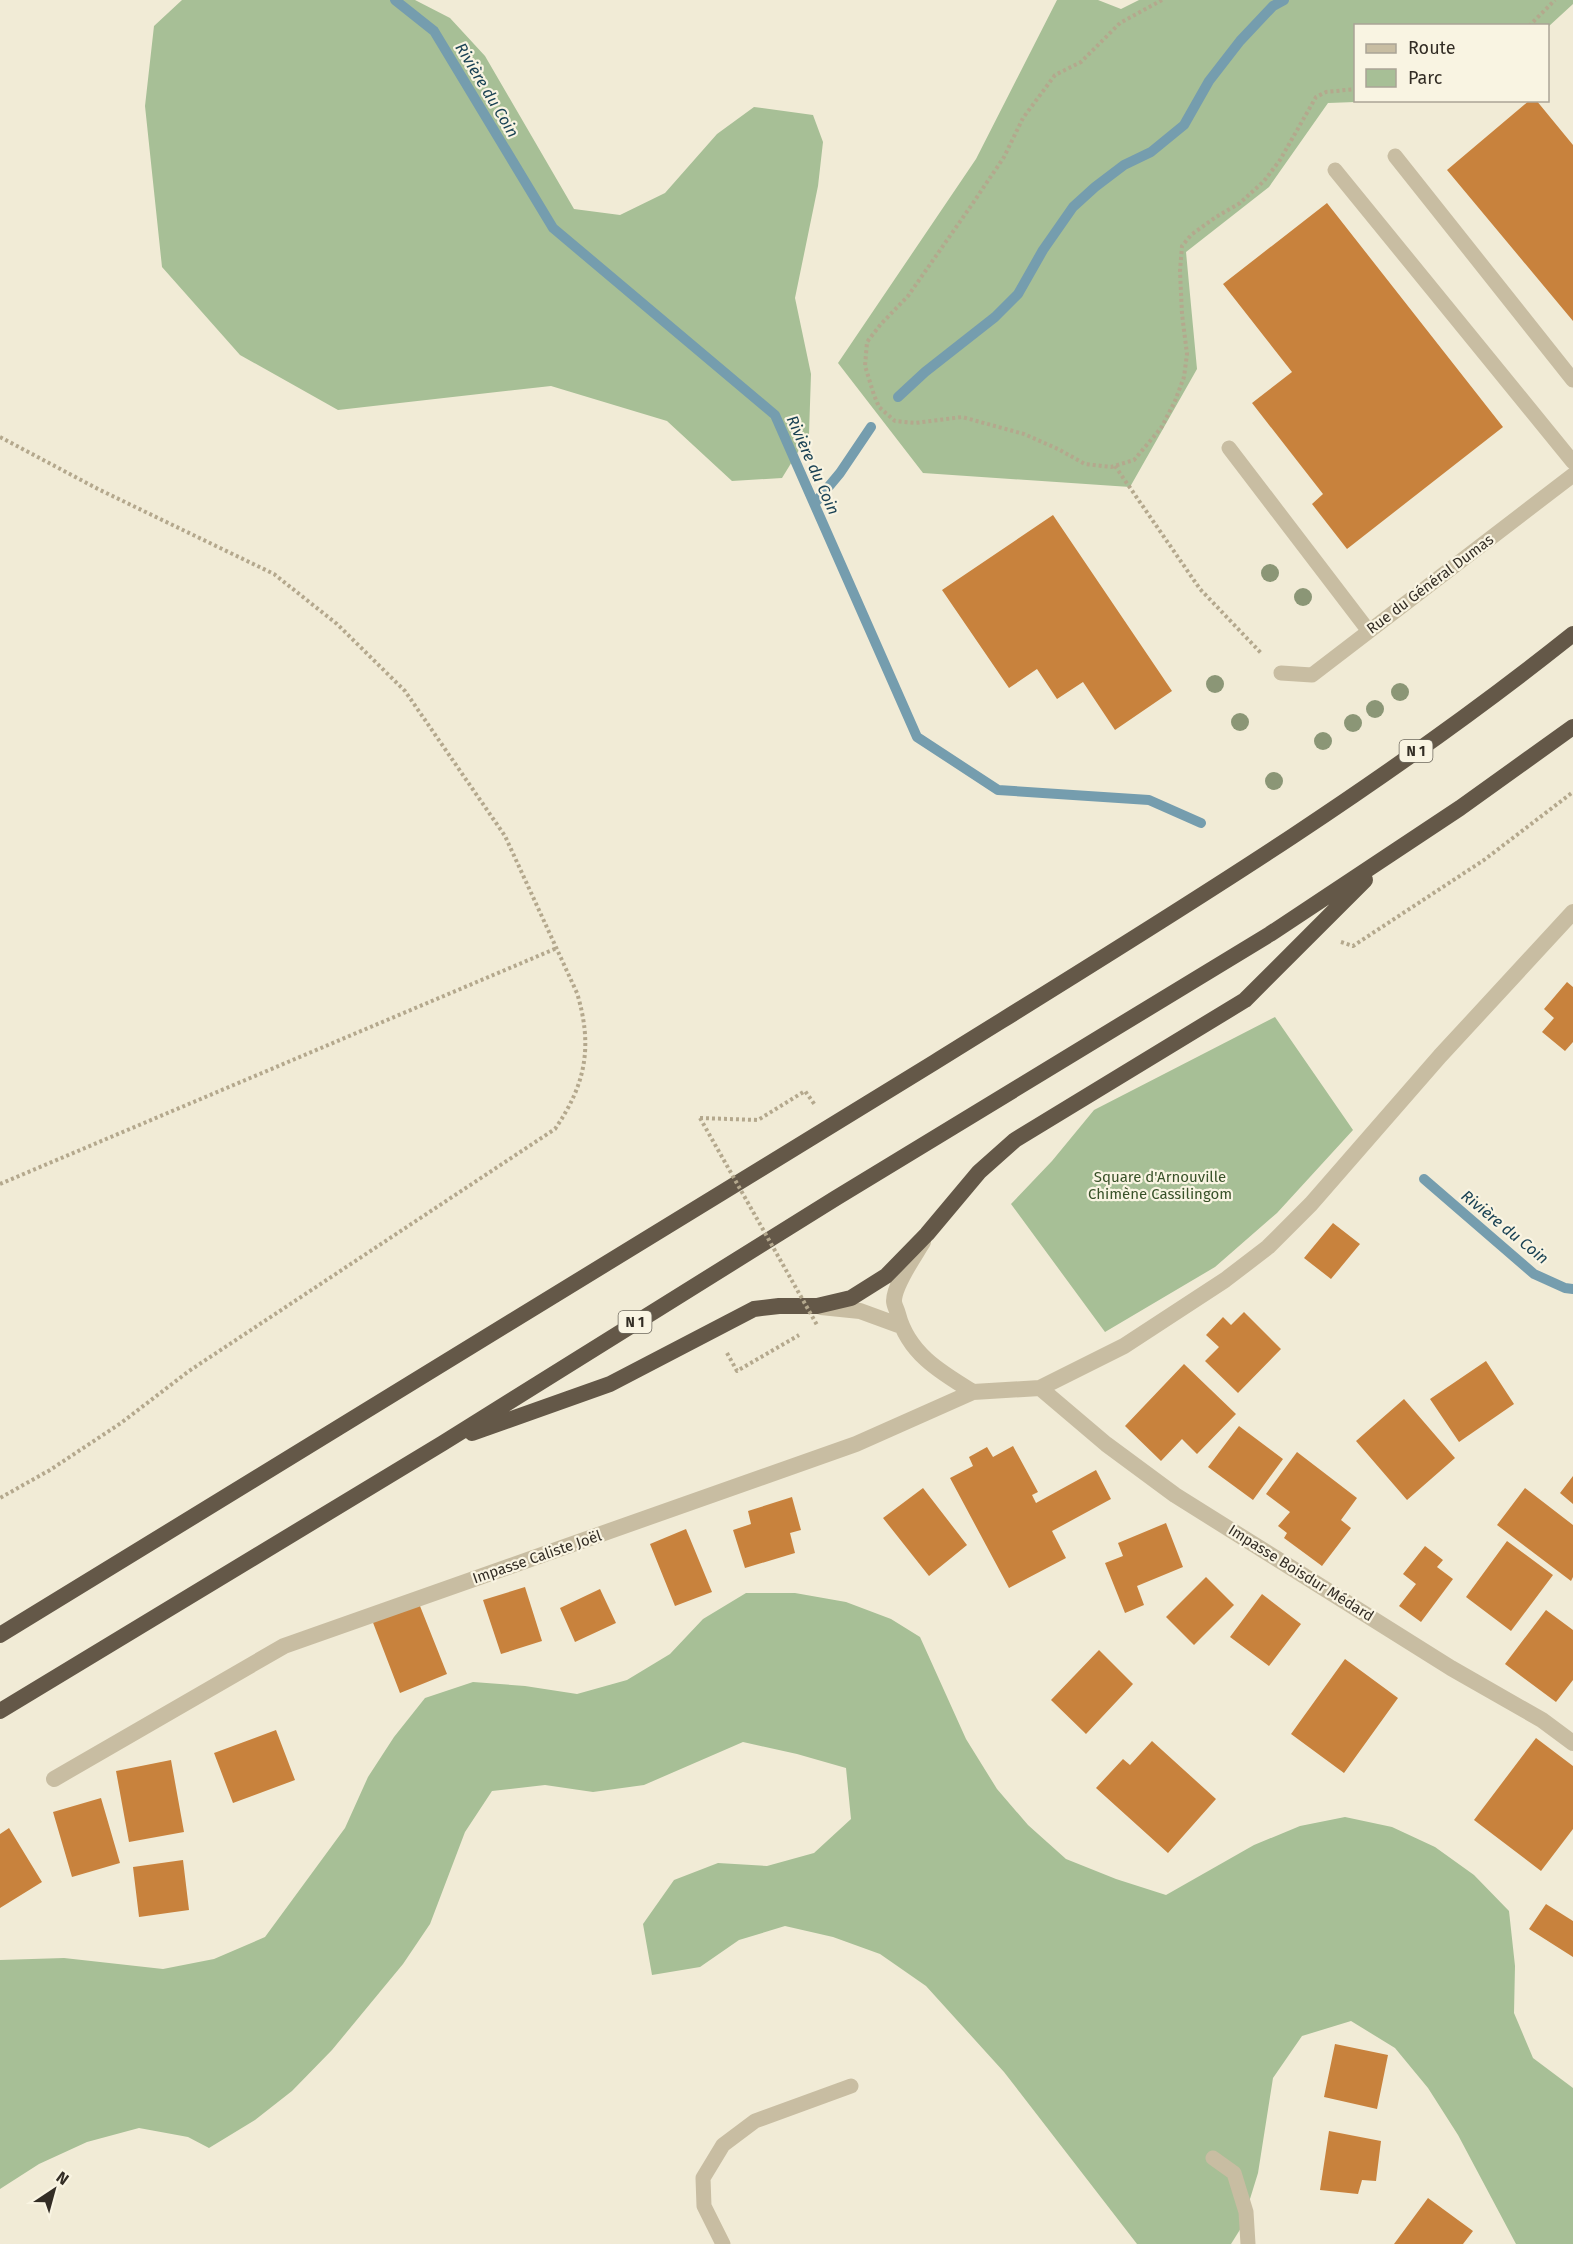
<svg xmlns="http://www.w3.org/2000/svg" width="1573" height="2244" font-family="'Fira Sans',sans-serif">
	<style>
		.green { fill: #a7bf96 }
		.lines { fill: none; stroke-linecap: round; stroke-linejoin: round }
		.stream { stroke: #759dae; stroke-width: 10 }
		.building { fill: #c8823d }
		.path { stroke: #b4a88d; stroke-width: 4; stroke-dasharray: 3 3; stroke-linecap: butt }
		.service { stroke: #c8bda2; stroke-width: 15 }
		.minor { stroke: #c8bda2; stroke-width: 16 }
		.trunk { stroke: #645848; stroke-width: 16 }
		.path-bridge { stroke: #b4a88d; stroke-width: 4; stroke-dasharray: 3 3; stroke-linecap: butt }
		.tree { fill: #8b9676 }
		.labels { text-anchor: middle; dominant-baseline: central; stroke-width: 4.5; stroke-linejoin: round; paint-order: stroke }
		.shield { fill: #f9f4e2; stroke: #6e695e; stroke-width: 1.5 }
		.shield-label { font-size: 14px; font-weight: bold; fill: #332d25 }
		.street-label { font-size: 15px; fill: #332d25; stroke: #f9f4e2 }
		.park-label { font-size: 15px; fill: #385128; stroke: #f9f4e2 }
		.water-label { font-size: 16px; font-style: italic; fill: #1a4254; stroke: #f9f4e2 }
	</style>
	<rect width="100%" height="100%" fill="#f1ebd6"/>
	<path class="green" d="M182 0H415L450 18 485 56 574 209 620 215 665 193 717 134 754 107 813 115 823 142 818 186 795 298 811 374 809 434 782 478 732 481 667 421 551 386 338 410 240 355 162 267 145 106 154 26Z
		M1057 0H1098L1121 9 1139 0H1573V4L1548 27V26H1356V100L1383 101 1328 103 1269 187 1186 252 1197 369 1130 487 923 473 838 363 976 159Z
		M1275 1017 1353 1130 1277 1213 1215 1267 1105 1332 1011 1204 1052 1161 1094 1110Z
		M746 1593H795L846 1602 891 1619 920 1637 966 1739 997 1789 1028 1825 1066 1859 1116 1879 1166 1895 1254 1845 1300 1826 1345 1817 1392 1827 1435 1847 1474 1875 1509 1911 1515 1966 1514 2013 1533 2058 1573 2088V2244H1516L1458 2135 1428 2088 1395 2048 1351 2021 1302 2036 1273 2078 1258 2173 1241 2228 1231 2244H1137L1004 2072 926 1986 880 1954 833 1937 785 1926 739 1940 700 1967 652 1975 643 1924 674 1880 718 1863 767 1866 814 1853 851 1819 846 1768 797 1754 743 1742 644 1785 593 1792 545 1785 492 1791 465 1832 430 1924 403 1964 332 2050 292 2091 255 2120 209 2148 188 2137 139 2128 87 2142 39 2164 0 2189V1960L64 1958 163 1969 214 1959 265 1937 345 1828 368 1777 394 1737 425 1698 473 1682 525 1686 577 1694 627 1680 670 1654 703 1619Z"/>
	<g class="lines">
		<path class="stream" d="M395 0 434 31 553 228 775 415 917 737 998 790 1149 800 1201 823
			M898 397 925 372 995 317 1018 294 1043 250 1073 207 1095 187 1124 165 1151 152 1184 125 1209 81 1240 41 1273 6 1284 0
			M815 503 840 473 871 427
			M1424 1179 1534 1274 1565 1288 1573 1289"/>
	</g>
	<path class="building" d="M1530 100H1536L1573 145V321L1447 170Z
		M1327 203 1503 427 1347 549 1312 504 1323 494 1252 403 1292 372 1223 284Z
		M1053 515 1172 691 1115 730 1083 682 1057 699 1037 669 1009 688 942 590Z
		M1567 982 1573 987V1042L1565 1051 1542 1032 1554 1018 1544 1009Z
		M1333 1223 1360 1244 1331 1279 1304 1258Z
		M1244 1312 1281 1349 1238 1393 1205 1361 1219 1347 1206 1335 1223 1317 1231 1325Z
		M1486 1361 1514 1404 1459 1442 1430 1399Z
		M1184 1364 1236 1414 1197 1454 1182 1439 1161 1461 1125 1426Z
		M1404 1399 1455 1458 1407 1500 1356 1441Z
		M1239 1426 1283 1459 1253 1500 1208 1467Z
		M1013 1446 1038 1492 1032 1495 1036 1503 1096 1470 1111 1499 1052 1531 1066 1558 1009 1588 950 1478 973 1466 969 1457 987 1447 993 1457Z
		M1297 1452 1357 1498 1341 1520 1351 1528 1322 1566 1284 1538 1287 1533 1278 1526 1290 1512 1266 1494Z
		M1573 1476V1504L1560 1493Z
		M923 1488 967 1545 929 1576 883 1518Z
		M1525 1488 1573 1525V1577L1571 1581 1497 1525Z
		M792 1497 801 1530 790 1533 795 1553 745 1568 733 1530 751 1524 748 1511Z
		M1166 1523 1183 1567 1137 1586 1144 1605 1125 1613 1105 1563 1123 1556 1118 1543Z
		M686 1529 712 1592 675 1606 650 1544Z
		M1507 1541 1553 1575 1511 1631 1466 1597Z
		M1425 1546 1443 1560 1437 1567 1453 1579 1421 1622 1399 1606 1416 1584 1403 1574Z
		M1206 1577 1234 1605 1194 1645 1166 1617Z
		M525 1587 542 1641 501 1654 483 1600Z
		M600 1589 616 1623 575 1642 560 1608Z
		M1262 1594 1301 1624 1269 1666 1230 1637Z
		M418 1601 447 1674 400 1693 372 1620Z
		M1546 1610 1573 1630V1680L1556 1702 1505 1664Z
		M1099 1650 1133 1684 1086 1734 1051 1700Z
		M1345 1659 1398 1698 1344 1773 1291 1734Z
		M276 1730 295 1780 233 1803 214 1753Z
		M1536 1738 1573 1766V1829L1541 1871 1474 1820Z
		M1152 1741 1216 1799 1168 1853 1096 1788 1123 1759 1130 1765Z
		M171 1760 184 1832 129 1842 116 1771Z
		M101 1798 120 1863 72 1877 53 1812Z
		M9 1828 42 1882 0 1908V1834Z
		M183 1860 189 1910 139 1917 133 1867Z
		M1546 1904 1573 1921V1957L1529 1929Z
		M1335 2044 1388 2055 1377 2109 1324 2097Z
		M1329 2131 1381 2141 1376 2181 1362 2180 1358 2194 1320 2190Z
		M1428 2198 1473 2231 1463 2244H1394Z"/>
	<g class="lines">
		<path class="path" d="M1162 0 1120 23 1081 62 1055 75 1023 118 1004 157 973 203 908 296 881 324 867 342 865 366 874 395 879 407 895 421 915 423 962 417 1024 434 1058 449 1085 464 1111 467 1134 460 1161 428 1175 401 1184 377 1187 354 1182 314 1180 271 1182 246 1191 235 1216 217 1240 203 1264 181 1280 160 1316 97 1326 92 1356 89
			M1529 26 1555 0
			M0 437 98 489 274 574 337 624 405 691 505 836 577 993C593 1046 586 1084 555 1129L189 1371 121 1423 50 1470 0 1498
			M1115 466 1200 589 1262 654
			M1341 942 1353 946 1484 860 1573 792
			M700 1118 758 1120 805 1091 815 1105
			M0 1184 557 948
			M727 1353 737 1371 799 1335"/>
		<path class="service" d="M1395 156 1573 380
			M1335 170 1573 462
			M1229 448 1368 630
			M1281 673 1312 675 1573 475
			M1213 2158 1234 2173 1246 2212 1248 2244
			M723 2244 704 2206 703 2178 723 2145 755 2121 851 2086"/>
		<path class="minor" d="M923 1242C914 1257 894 1285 894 1301 894 1305 897 1310 898 1314 908 1353 940 1372 973 1392
			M821 1307 860 1311 901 1326
			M1040 1388 1106 1444 1175 1495 1451 1668 1542 1720 1573 1743
			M54 1779 284 1646 856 1444 973 1392 1040 1388 1124 1346 1225 1280 1268 1247 1311 1204 1440 1056 1573 912"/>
		<path class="trunk" d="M472 1433 610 1384 754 1309 779 1306H817L851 1298 886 1276 927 1234 979 1172 1015 1140 1245 1000 1365 880
			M0 1635C312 1444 625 1255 935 1062 1152 927 1373 794 1573 634
			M0 1711 443 1443 836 1198 1270 934 1460 808 1573 727"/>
		<path class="path-bridge" d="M700 1118 817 1325"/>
	</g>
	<g class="tree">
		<circle cx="1270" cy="573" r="9"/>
		<circle cx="1303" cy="597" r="9"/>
		<circle cx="1215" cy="684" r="9"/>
		<circle cx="1400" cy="692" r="9"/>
		<circle cx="1375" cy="709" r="9"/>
		<circle cx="1240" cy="722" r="9"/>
		<circle cx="1353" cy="723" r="9"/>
		<circle cx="1323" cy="741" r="9"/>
		<circle cx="1274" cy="781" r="9"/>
	</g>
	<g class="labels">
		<g class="shield">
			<rect x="1399.5" y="740" width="33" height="22" rx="4.5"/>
			<rect x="618.5" y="1311" width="33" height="22" rx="4.5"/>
		</g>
		<g class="shield-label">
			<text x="1416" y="751">N 1</text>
			<text x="635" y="1322">N 1</text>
		</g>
		<g class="street-label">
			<text transform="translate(1430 584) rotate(-37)">Rue du Général Dumas</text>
			<text transform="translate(537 1557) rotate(-19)">Impasse Caliste Joël</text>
			<text transform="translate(1301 1573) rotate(32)">Impasse Boisdur Médard</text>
		</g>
		<g class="park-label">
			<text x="1160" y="1177">Square d'Arnouville<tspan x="1160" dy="17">Chimène Cassilingom</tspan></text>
		</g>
		<g class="water-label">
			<text transform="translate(487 90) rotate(59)">Rivière du Coin</text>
			<text transform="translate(813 465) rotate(66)">Rivière du Coin</text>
			<text transform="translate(1505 1227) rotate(39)">Rivière du Coin</text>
		</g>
	</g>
	<rect x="1354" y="24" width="195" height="78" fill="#f9f4e2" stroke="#aaa496" stroke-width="1.5"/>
	<rect x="1366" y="44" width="30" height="9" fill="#c8bda2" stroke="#aaa496" stroke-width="1.5"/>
	<text x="1408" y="54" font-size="18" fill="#332d25">Route</text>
	<rect x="1366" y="69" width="30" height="18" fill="#a7bf96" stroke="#aaa496" stroke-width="1.5"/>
	<text x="1408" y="84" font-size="18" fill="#332d25">Parc</text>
	<g transform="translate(54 2190) rotate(36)" stroke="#f9f4e2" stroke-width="4.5" paint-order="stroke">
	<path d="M0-4.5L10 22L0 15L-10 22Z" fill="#332d25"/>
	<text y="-9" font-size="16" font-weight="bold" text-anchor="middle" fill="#332d25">N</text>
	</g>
</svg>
